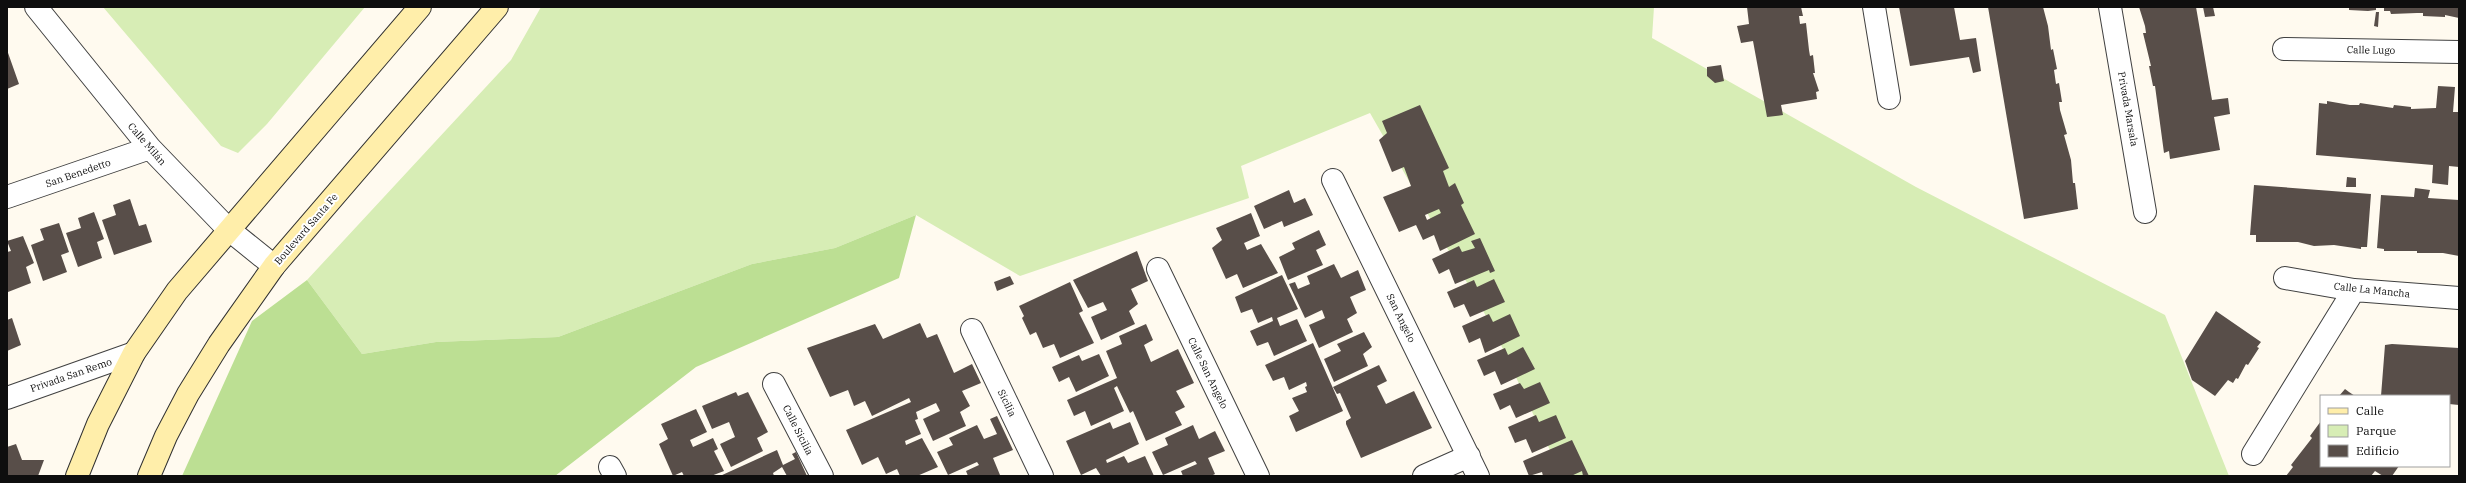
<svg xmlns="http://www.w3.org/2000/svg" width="2466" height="483" font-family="'IBM Plex Serif',serif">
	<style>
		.green { fill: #d7edb5 }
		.forest { fill: #bcdf93 }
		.building { fill: #584e49; fill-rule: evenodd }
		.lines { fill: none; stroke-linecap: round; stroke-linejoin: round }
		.street-casing { stroke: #414141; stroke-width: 24 }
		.secondary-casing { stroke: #303030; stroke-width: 24 }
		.street { stroke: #fff; stroke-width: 22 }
		.secondary { stroke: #fea; stroke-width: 22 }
		.labels { text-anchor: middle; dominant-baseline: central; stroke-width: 4; stroke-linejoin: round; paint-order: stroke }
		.street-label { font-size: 10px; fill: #0e0e0e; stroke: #fff }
	</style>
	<rect width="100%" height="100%" fill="#fffaef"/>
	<path class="green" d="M103 7H365L267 124 238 153 221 146Z
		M541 7H1654L1652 38 1916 187 2165 315 2229 476H1562L1494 330 1370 113 1241 166 1249 198 1020 276 916 215 835 248 752 264 558 337 436 342 362 354 307 280 511 60Z"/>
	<path class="forest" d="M916 215 899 278 696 367 555 476H182L252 321 307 280 362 354 436 342 558 337 752 264 835 248Z"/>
	<path class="building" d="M1747 7H1801L1803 16H1799L1800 24 1806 23 1809 50 1810 56 1813 55 1815 73H1813L1819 91 1816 92 1817 99 1781 105 1783 115 1767 117 1753 41 1741 43 1737 26 1749 24Z
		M1899 7H1954L1960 40 1976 38 1981 71 1973 73 1969 57 1910 66Z
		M1988 7H2043L2048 26 2051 50 2053 49 2057 69 2054 70 2056 84 2059 83 2062 102H2059L2060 110 2067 134 2064 135 2071 160 2073 183H2075L2078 209 2024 219Z
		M2139 7H2196L2212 100 2228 98 2230 114 2214 117 2220 150 2170 159 2169 151 2164 153 2155 86H2153L2149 66H2151L2143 33H2146L2145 26Z
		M2203 7H2213L2215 16 2205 17Z
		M2349 7H2376V10L2368 11 2349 10Z
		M2384 7H2459V18L2445 15V17L2423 16V13H2417L2391 14 2390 11H2384Z
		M2376 12H2379L2378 27 2374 26Z
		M7 50 19 84 7 89Z
		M1721 65 1724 81 1715 83 1707 76V67Z
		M2438 86 2455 87 2453 112H2459V167L2449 166 2448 185 2432 183 2433 165 2316 155 2319 103 2327 104V101L2350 105H2359L2360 103 2393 108 2394 105 2411 107V109L2436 108Z
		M1420 105 1449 168 1443 171 1449 187 1455 183 1464 203 1461 205 1475 234 1440 251 1434 235 1423 240 1416 225 1399 232 1383 197 1411 186 1404 167 1392 172 1379 140 1387 133 1382 121ZM1439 209 1441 213 1427 220 1425 215Z
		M2347 177 2356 178V187H2346Z
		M2254 185 2371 194 2367 247H2361V249L2334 245 2314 246 2298 242H2256V235H2250Z
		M2415 188 2430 190 2428 198 2459 200V256L2443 253H2417V251H2384V249L2377 248 2381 195 2414 197Z
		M1289 190 1294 203 1305 198 1313 215 1284 227 1282 221 1264 229 1254 206Z
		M130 199 139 226 146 224 152 242 114 255 102 220 116 215 113 205Z
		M94 212 104 239 97 242 102 258 78 267 66 233 81 228 78 218Z
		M1251 213 1260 236 1244 243 1247 250 1261 244 1278 273 1243 288 1237 274 1226 279 1212 248 1222 240 1216 228Z
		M59 223 69 252 61 255 67 272 43 281 31 245 44 240 40 229Z
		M1319 230 1326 245 1316 250 1323 265 1288 280 1279 257 1295 249 1292 243Z
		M23 236 34 263 26 267 31 283 8 292 7 252 11 251 7 241Z
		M1480 238 1495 271 1490 273 1489 270 1455 284 1449 269 1439 274 1432 259 1459 246 1462 252 1475 248 1471 241Z
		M1137 251 1148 281 1131 289 1138 304 1129 311 1135 324 1101 340 1091 317 1107 310 1103 302 1088 308 1073 280Z
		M1334 264 1341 278 1358 270 1366 290 1350 297 1357 313 1347 319 1353 332 1319 348 1309 325 1325 318 1322 310 1305 318 1289 284 1295 282 1298 289 1310 284 1307 276Z
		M1282 275 1298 309 1277 318 1280 326 1297 319 1307 341 1274 356 1268 342 1257 346 1250 331 1273 321 1272 317 1258 323 1252 309 1241 313 1235 297Z
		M1010 276 1014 284 997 291 994 282Z
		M1494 279 1505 302 1470 317 1464 304 1454 308 1447 292 1474 280 1477 287Z
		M1070 282 1083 311 1079 313 1094 343 1060 358 1054 344 1043 348 1036 332 1030 335 1022 318 1024 316 1019 306Z
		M2216 311 2261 342 2257 347 2259 348 2248 365 2246 364 2238 379 2236 378 2233 383 2228 380 2215 396 2192 380 2185 361Z
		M1489 314 1493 322 1510 314 1520 336 1485 353 1480 338 1469 343 1462 326Z
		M12 318 21 345 7 351V320Z
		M920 323 927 338 937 334 954 373 972 364 981 383 962 391 970 406 960 412 966 426 933 441 923 419 940 411 936 403 916 412 918 419 915 420 921 434 905 441 906 445 922 438 938 467 917 476H900L897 469 886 474 878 457 862 465 846 430 911 402 909 398 872 416 865 401 854 406 848 390 830 397 807 348 875 324 883 339Z
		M1146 324 1153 340 1144 345 1151 362 1178 349 1194 383 1176 391 1185 407 1175 412 1182 425 1146 441 1133 411 1130 413 1117 386 1114 388 1124 411 1091 426 1085 411 1074 416 1067 400 1117 378 1106 351 1122 344 1119 336Z
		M1364 332 1372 347 1363 354 1368 366 1334 382 1324 359 1341 351 1337 344Z
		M1313 343 1343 411 1296 432 1289 416 1299 411 1292 398 1307 392 1305 387 1307 386 1306 382 1289 390 1284 377 1273 381 1265 365Z
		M2392 344 2459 348V405L2449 404V396H2381L2385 345Z
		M1523 347 1535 369 1501 385 1495 371 1484 376 1477 360 1505 348 1508 355Z
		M1099 354 1109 376 1076 392 1069 377 1059 382 1052 367 1079 355 1082 361Z
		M1379 365 1387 381 1377 386 1386 404 1414 391 1432 428 1361 458 1346 424V421L1351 418 1340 393 1337 394 1333 387Z
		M1540 382 1550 403 1516 418 1510 405 1500 410 1493 394 1520 383 1524 389Z
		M2345 389 2349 392 2355 396H2339Z
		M736 392 738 396 748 392 768 432 757 438 763 451 731 467 720 444 735 437 729 422 712 429 702 406Z
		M696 409 707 432 690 440 693 447 713 438 718 449 714 451 724 471 711 476H684L682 472 673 476 659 444 668 439 661 424Z
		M1536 415 1539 422 1556 415 1566 438 1532 453 1526 439 1515 443 1508 427Z
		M997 416 1013 450 993 458 1000 475 968 476 966 471 979 465 977 462 948 475 937 452 953 445 949 438 977 425 984 439 997 434 990 419Z
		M2321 421V466H2399L2392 476H2383L2375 471 2371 476H2286L2293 467 2291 465 2312 438 2310 436Z
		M1110 422 1113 429 1130 422 1139 444 1106 460 1107 463 1124 456 1128 463 1145 456 1154 476H1101L1096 468 1081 475 1066 441Z
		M1193 425 1199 439 1215 431 1225 451 1208 458 1215 474 1211 476H1183L1181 471 1197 464 1195 461 1163 475 1152 452 1168 445 1165 438Z
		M1572 440 1589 476H1583L1582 471 1571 476H1543L1542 472 1529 476 1523 461Z
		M16 444 22 460H44L38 476H7V447Z
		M777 450 783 465 795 459 792 454 796 452 807 476H787L782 467 773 473 774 476H720Z"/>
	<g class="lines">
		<defs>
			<path id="street" d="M36 7 150 148 228 229 274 266
				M1874 7 1889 98
				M2110 7 2145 212
				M2284 49 2459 52
				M1333 180 1478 476
				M7 197 150 148
				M1158 269 1258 476
				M2285 278 2354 290 2459 298
				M972 330 1042 476
				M774 384 822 476
				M7 398 134 353
				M2253 454 2354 290
				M610 467 615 476
				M1424 476 1469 456"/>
			<path id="secondary" d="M77 476 98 424 134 353 177 291 420 7
				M149 476 166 436 188 394 219 344 274 266 497 7"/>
		</defs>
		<use href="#street" class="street-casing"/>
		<use href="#secondary" class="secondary-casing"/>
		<use href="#street" class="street"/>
		<use href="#secondary" class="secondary"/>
	</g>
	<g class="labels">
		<g class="street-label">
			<text transform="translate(2371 50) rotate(1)">Calle Lugo</text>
			<text transform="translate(2128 109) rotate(80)">Privada Marsala</text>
			<text transform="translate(147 144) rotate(49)">Calle Milán</text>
			<text transform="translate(78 173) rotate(-19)">San Benedetto</text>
			<text transform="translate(306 229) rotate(-49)">Boulevard Santa Fe</text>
			<text transform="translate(2372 290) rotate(6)">Calle La Mancha</text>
			<text transform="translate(1401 318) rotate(64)">San Angelo</text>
			<text transform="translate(1208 373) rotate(64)">Calle San Angelo</text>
			<text transform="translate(71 375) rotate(-19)">Privada San Remo</text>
			<text transform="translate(1007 403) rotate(64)">Sicilia</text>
			<text transform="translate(798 430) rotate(63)">Calle Sicilia</text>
		</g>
	</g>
	<rect width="2466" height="483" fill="none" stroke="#0e0e0e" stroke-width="16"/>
	<rect x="2320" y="395" width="130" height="72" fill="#ffffff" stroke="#9f9f9f"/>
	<rect x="2328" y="408" width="20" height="6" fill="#ffeeaa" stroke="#9f9f9f"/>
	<text x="2356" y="415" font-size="12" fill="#0e0e0e">Calle</text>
	<rect x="2328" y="425" width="20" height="12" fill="#d7edb5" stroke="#9f9f9f"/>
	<text x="2356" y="435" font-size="12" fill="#0e0e0e">Parque</text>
	<rect x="2328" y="445" width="20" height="12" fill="#584e49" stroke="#9f9f9f"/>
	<text x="2356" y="455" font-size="12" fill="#0e0e0e">Edificio</text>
</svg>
